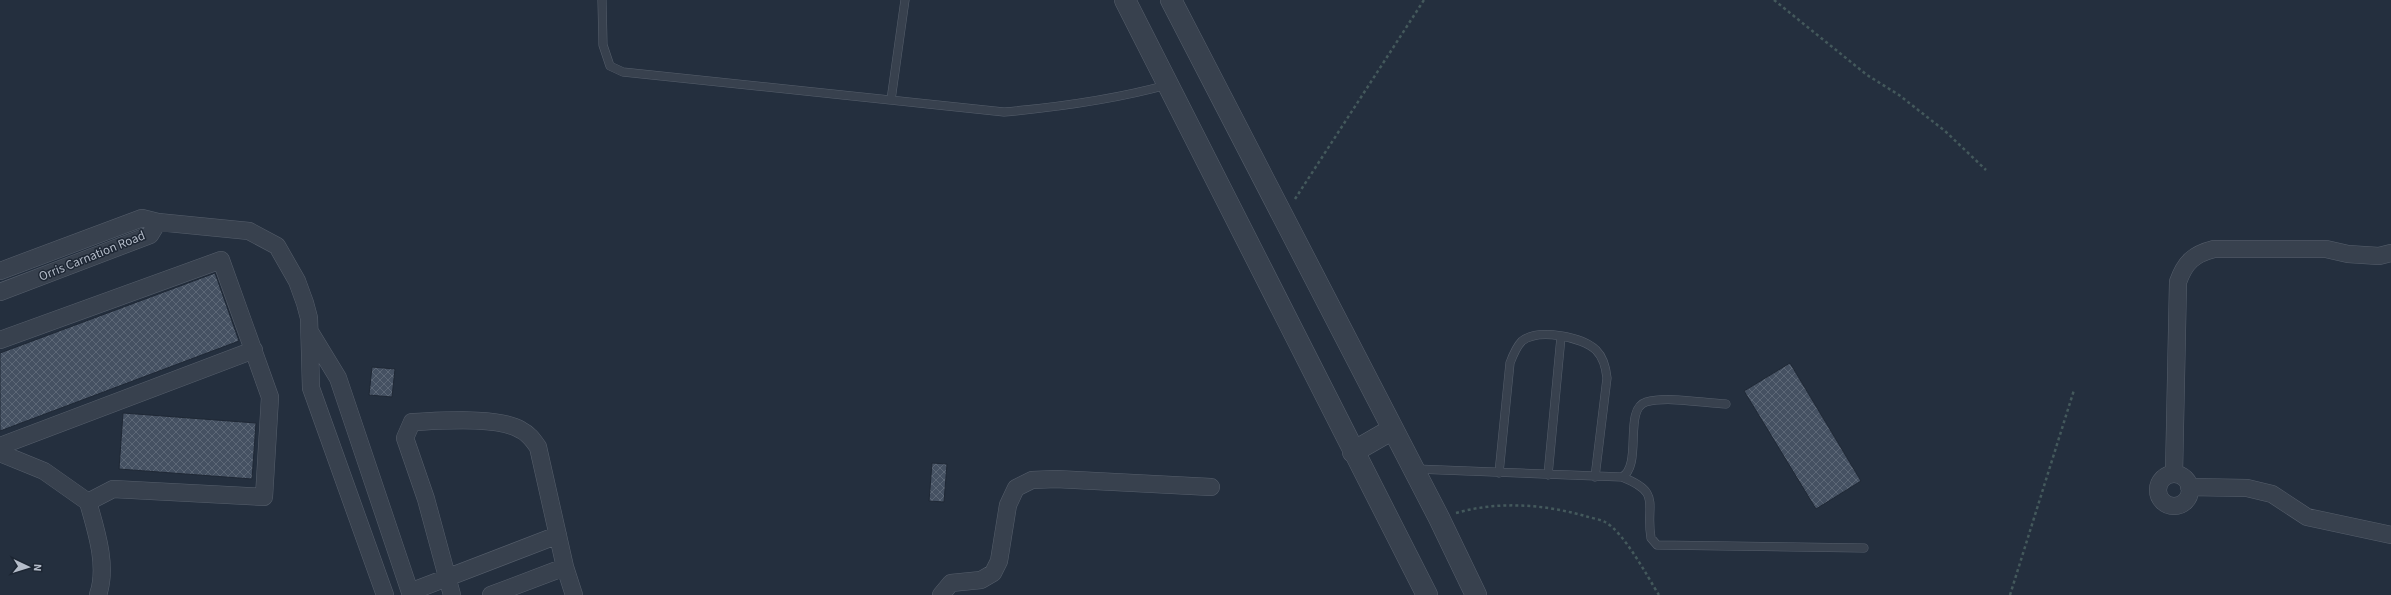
<svg xmlns="http://www.w3.org/2000/svg" width="2391" height="595" font-family="'Source Sans 3',sans-serif">
	<style>
		.building { fill: url(#building-cross-hatch); stroke: #1f2835 }
		.lines { fill: none; stroke-linecap: round; stroke-linejoin: round }
		.service-casing { stroke: #565f6c; stroke-width: 9 }
		.minor-casing { stroke: #565f6c; stroke-width: 18 }
		.tertiary-casing { stroke: #565f6c; stroke-width: 22 }
		.path { stroke: #44595c; stroke-width: 2.5; stroke-dasharray: 3 3; stroke-linecap: butt }
		.service { stroke: #38414e; stroke-width: 8 }
		.minor { stroke: #38414e; stroke-width: 17 }
		.tertiary { stroke: #38414e; stroke-width: 21 }
		.labels { text-anchor: middle; dominant-baseline: central; stroke-width: 3; stroke-linejoin: round; paint-order: stroke }
		.street-label { font-size: 13px; fill: #b4bcc9; stroke: #1d2633 }
	</style>
	<defs>
		<pattern id="building-cross-hatch" width="8" height="8" patternUnits="userSpaceOnUse"><rect width="8" height="8" fill="#455162"/><path d="M0 0l8 8M0 8l8-8" fill="none" stroke="#5d6877"/></pattern>
	</defs>
	<rect width="100%" height="100%" fill="#242f3e"/>
	<path class="building" d="M215 273 239 341 0 431V353Z
		M1790 363 1861 481 1816 509 1744 391Z
		M372 367 395 369 392 397 369 395Z
		M123 413 256 423 252 479 119 469Z
		M932 463 947 464 944 502 929 501Z"/>
	<g class="lines">
		<defs>
			<path id="service" d="M602 0 603 45 610 66 623 72 1004 112C1060 107 1112 100 1167 85
				M891 100 905 0
				M1416 469 1622 477C1643 465 1623 409 1646 402 1668 396 1702 403 1726 404
				M1499 473 1510 363C1513 355 1516 347 1522 341 1539 328 1582 337 1596 350 1604 358 1606 368 1607 378L1595 477
				M1548 475 1561 337
				M1622 477C1663 493 1645 504 1651 538L1657 545 1864 548"/>
			<path id="minor" d="M158 222 249 231 277 246 297 281 305 303 309 318 311 388 385 595
				M0 271 142 218 158 222 150 235 0 292
				M310 332 338 378 411 595
				M0 340 221 260 270 397 264 497 113 489 88 502C96 530 108 566 98 595
				M0 446 254 350
				M0 453 44 471 88 502
				M2174 474 2178 282C2185 262 2194 254 2214 249H2326L2348 254 2379 256 2391 253
				M2158 490a16 16 0 1 1 32 0a16 16 0 1 1-32 0Z
				M2189 487 2247 488 2272 494 2307 517 2391 535
				M410 592 558 535
				M452 595 426 499 405 438 412 422C440 421 498 416 521 430 529 434 533 440 538 447L565 567 574 595
				M491 595 565 567
				M941 595 951 583 981 580 993 573 999 561 1008 505 1016 488 1032 480 1056 479 1211 487"/>
			<path id="tertiary" d="M1125 0 1427 595
				M1171 0 1439 518 1476 595
				M1353 452 1393 429"/>
		</defs>
		<use href="#service" class="service-casing"/>
		<use href="#minor" class="minor-casing"/>
		<use href="#tertiary" class="tertiary-casing"/>
		<path class="path" d="M1774 0 1867 75 1899 95 1945 131 1986 170
			M1295 199 1424 0
			M1456 513C1498 501 1543 504 1585 516 1591 518 1599 519 1605 522 1624 532 1647 576 1659 595
			M2010 595 2074 390"/>
		<use href="#service" class="service"/>
		<use href="#minor" class="minor"/>
		<use href="#tertiary" class="tertiary"/>
	</g>
	<g class="labels">
		<g class="street-label">
			<text transform="translate(92 256) rotate(-22)">Orris Carnation Road</text>
		</g>
	</g>
	<g transform="translate(28 567) rotate(94)" stroke="#1d2633" stroke-width="3" paint-order="stroke">
	<path d="M0-3L7 15L0 10L-7 15Z" fill="#b4bcc9"/>
	<text y="-6" font-size="11" font-weight="bold" text-anchor="middle" fill="#b4bcc9">N</text>
	</g>
</svg>
